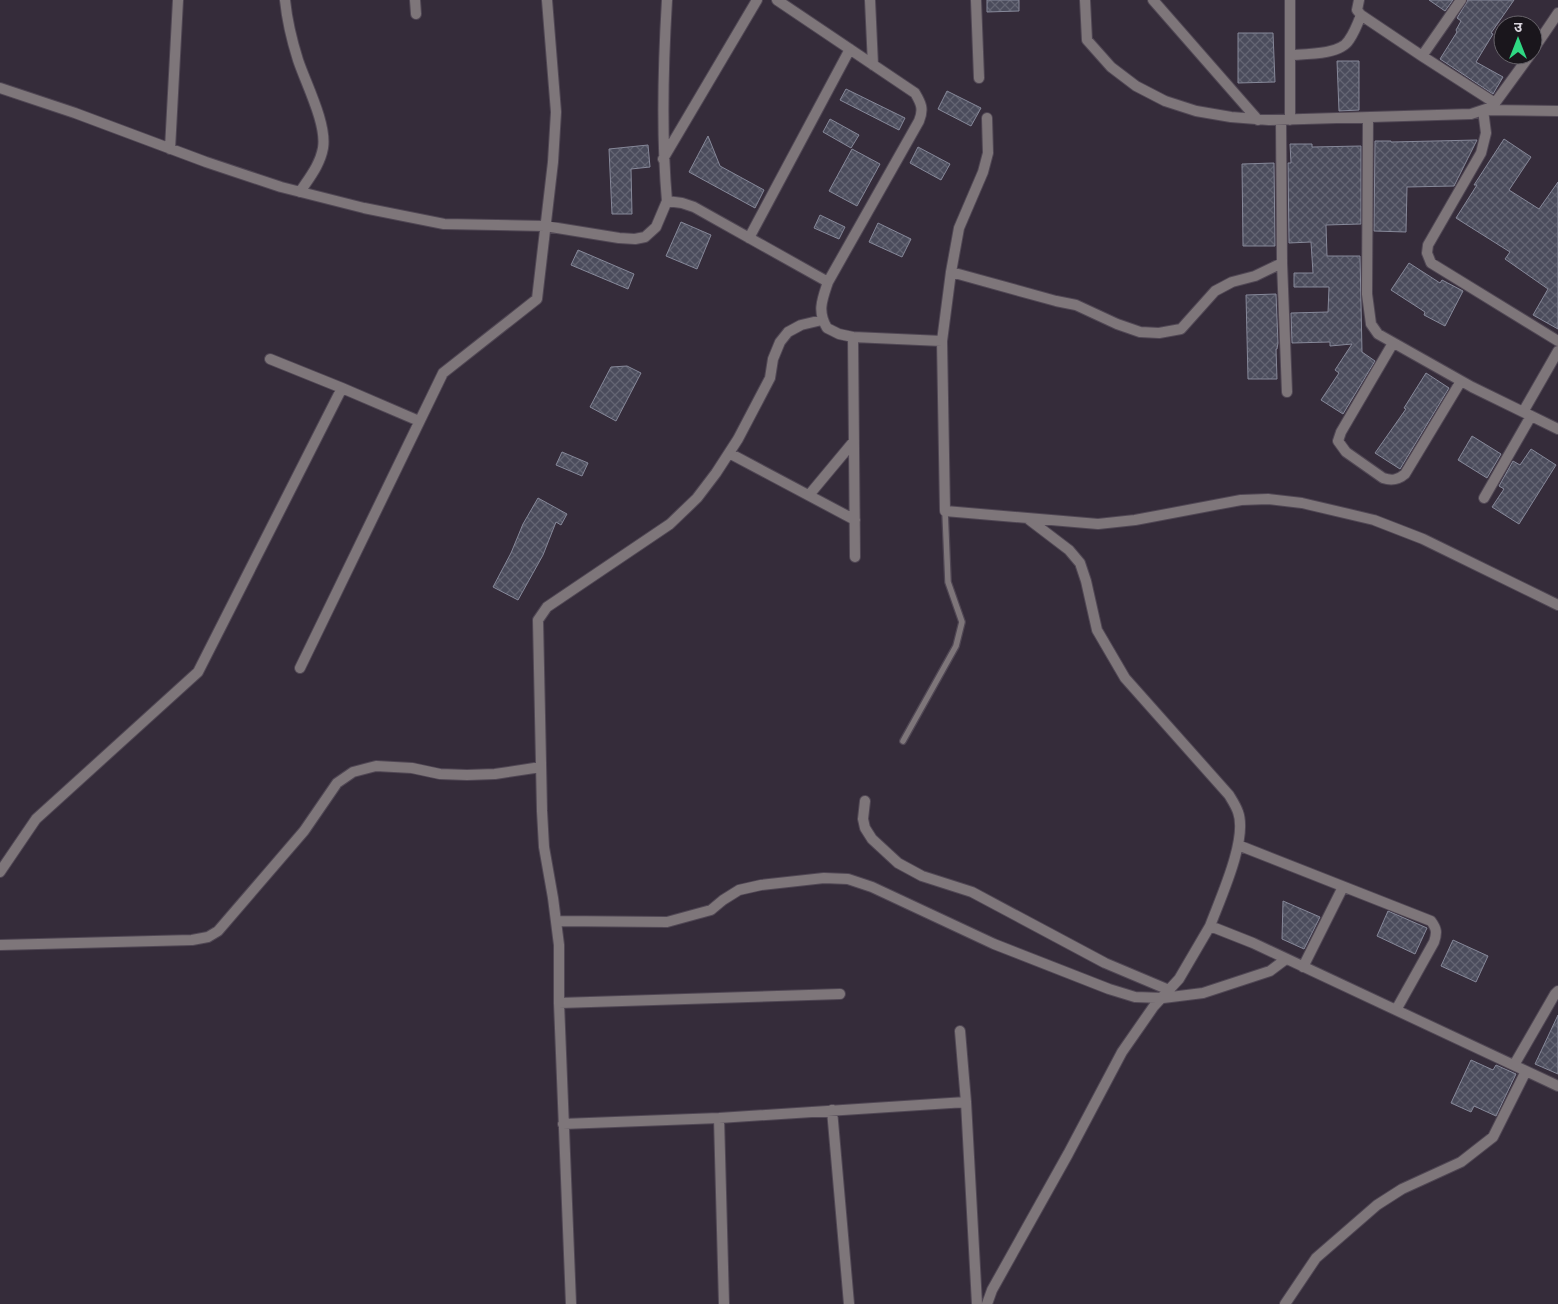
<svg xmlns="http://www.w3.org/2000/svg" width="1558" height="1304" font-family="'Roboto Condensed','Noto Sans Devanagari',sans-serif">
	<style>
		.building { fill: url(#building-cross-hatch); stroke: #868899 }
		.lines { fill: none; stroke-linecap: round; stroke-linejoin: round }
		.service-casing { stroke: #504754; stroke-width: 8 }
		.minor-casing { stroke: #504754; stroke-width: 12 }
		.service { stroke: #7e767a; stroke-width: 5.5 }
		.minor { stroke: #7e767a; stroke-width: 10 }
	</style>
	<defs>
		<pattern id="building-cross-hatch" width="8" height="8" patternUnits="userSpaceOnUse" patternTransform="scale(1.25)"><rect width="8" height="8" fill="#4b4c5c"/><path d="M0 0l8 8M0 8l8-8" fill="none" stroke="#646573"/></pattern>
	</defs>
	<rect width="100%" height="100%" fill="#352c3a"/>
	<path class="building" d="M987 0H1019V11L987 12Z
		M1429 0H1453L1445 11Z
		M1468 0H1514L1491 33 1493 34 1476 62 1503 77 1493 94 1440 59 1457 32 1456 30 1461 21 1457 18Z
		M1238 33H1273L1275 82 1238 83Z
		M1337 61H1359V110L1339 111Z
		M846 89 905 118 899 130 840 100Z
		M947 91 981 108 971 126 938 109Z
		M830 119 859 135 851 148 823 132Z
		M708 136 720 166 764 190 755 208 689 172Z
		M1504 139 1531 157 1509 190 1539 209 1558 182V329L1533 315 1548 289 1505 259 1510 252 1456 218 1477 185H1474Z
		M1477 140 1454 186 1407 187 1406 232 1374 231 1375 141H1391V142Z
		M1290 144H1312V147L1361 146V224L1326 225 1327 256H1360L1362 352 1375 361 1343 414 1321 400 1339 373 1335 370 1352 344 1330 346V342L1292 343 1291 313 1328 312 1329 287H1294V273H1313L1311 242 1289 243 1288 163H1291Z
		M648 145 650 167 631 169 632 214H612L609 149Z
		M918 147 950 164 941 180 910 163Z
		M852 149 880 164 857 206 829 191Z
		M1274 163 1275 246H1243L1242 164Z
		M820 215 845 227 839 239 814 228Z
		M681 222 711 235 697 269 666 256Z
		M878 223 911 239 902 257 869 242Z
		M578 250 634 274 628 289 571 265Z
		M1409 263 1440 283 1442 280 1463 291 1445 326 1424 315 1425 312 1391 290Z
		M1276 294 1278 343 1277 349H1276L1277 379H1248L1246 295Z
		M627 366 641 373 616 421 590 407 611 367Z
		M1426 373 1449 388 1400 469 1375 453 1406 409 1404 408Z
		M1472 436 1501 454 1487 478 1458 460Z
		M1531 449 1556 465 1519 524 1492 507 1504 489 1499 486 1513 461 1520 465Z
		M562 452 588 463 582 476 556 465Z
		M538 498 567 514 561 525 556 522 543 555 518 600 493 587 511 553 523 524Z
		M1283 901 1320 917 1304 949 1282 939Z
		M1388 911 1427 928 1415 954 1377 936Z
		M1453 940 1488 956 1476 982 1441 966Z
		M1558 1015V1074L1535 1064Z
		M1471 1060 1493 1070 1496 1065 1516 1074 1496 1116 1474 1106 1471 1112 1451 1103Z"/>
	<g class="lines">
		<defs>
			<path id="service" d="M903 741 956 646 962 622 948 582 945 511"/>
			<path id="minor" d="M285 0C287 20 292 41 298 60 306 84 327 124 323 148 320 165 309 178 300 192
				M415 0 416 14
				M777 0 915 93C921 103 924 109 919 121L828 282C822 300 817 311 827 328L839 334 853 337 942 341 945 511 1098 524 1135 520 1241 500 1268 499 1302 503 1374 520 1423 539 1558 605
				M870 0 873 65
				M976 0 979 78
				M1085 0 1087 40 1111 67 1136 86 1165 101 1196 111 1231 117 1269 120 1471 114 1489 108 1495 103 1530 55
				M1153 0 1258 120
				M1290 0V120
				M1359 0 1357 10 1361 15 1422 56 1495 103
				M1533 50 1558 13
				M1290 55C1306 54 1340 55 1349 40 1354 33 1358 23 1361 15
				M1422 56 1461 0
				M0 88 75 113 206 162 281 187 364 208 444 224 545 226 619 238 635 239 645 237 656 227 667 201 682 203 694 207 828 282
				M1558 111 1483 110 1486 133 1481 153 1428 245 1427 253 1431 263 1558 341
				M1368 118 1367 294 1371 324 1378 334 1472 387 1558 429
				M1281 120 1282 263 1287 392
				M170 149 178 0
				M663 159 757 0
				M667 201C661 134 663 67 667 0
				M749 238 850 49
				M951 272 1056 301 1076 305 1117 324 1140 332 1159 333 1181 329 1215 291 1232 282 1255 276 1282 263
				M853 337 855 557
				M942 341 951 272 959 228 983 172 988 153 987 118
				M1393 343 1341 432 1338 441 1346 452 1383 478C1392 481 1398 480 1405 474L1461 381
				M270 359 342 388 419 421
				M1523 412 1558 351
				M729 453 855 520
				M809 495 854 441
				M1484 498 1531 416
				M1027 518 1069 550 1080 563 1086 581 1097 630 1125 678 1229 795C1232 800 1236 806 1238 812 1248 839 1220 899 1210 926L1253 943 1558 1086
				M300 668 443 373 537 299 553 162 556 112 547 0
				M865 801 863 819 865 828 872 839 898 863 922 876 972 892 1105 963 1169 990
				M1238 845 1431 921C1437 929 1437 933 1434 942L1396 1010
				M0 872 36 819 198 672 342 388
				M557 921 667 922 711 910 723 900 739 890 761 885 824 878 848 879 872 887 994 944 1109 989 1135 997 1163 998 1203 993 1270 971 1286 959
				M0 945 192 940 208 937 218 931 304 831 337 783 353 772 376 766 412 768 440 774 467 775 495 774 541 767
				M1303 967 1343 887
				M559 1003 840 994
				M960 1031 966 1102 977 1304
				M1514 1065 1555 994 1558 991
				M832 1110 849 1304
				M719 1118 724 1304
				M563 1124 719 1118 966 1102
				M571 1304 559 1003V945L553 898 544 847 542 811 538 620 547 607 670 524 697 498 716 473 738 439 770 378 773 359 780 342 788 332 801 325 822 320
				M987 1304 992 1290 1068 1154 1122 1052 1154 1006 1179 979 1210 926
				M1285 1304 1316 1258 1377 1205 1402 1189 1461 1162 1493 1137 1526 1071"/>
		</defs>
		<use href="#service" class="service-casing"/>
		<use href="#minor" class="minor-casing"/>
		<use href="#service" class="service"/>
		<use href="#minor" class="minor"/>
	</g>
	<g transform="translate(1518 40)"><circle r="24" fill="#1a161c" stroke="#67636a"/>
	<path d="M0-4L9 19L0 12L-9 19Z" fill="#2fd883"/>
	<text y="-8" font-size="14" font-weight="bold" text-anchor="middle" fill="#dbd6df">उ</text>
	</g>
</svg>
